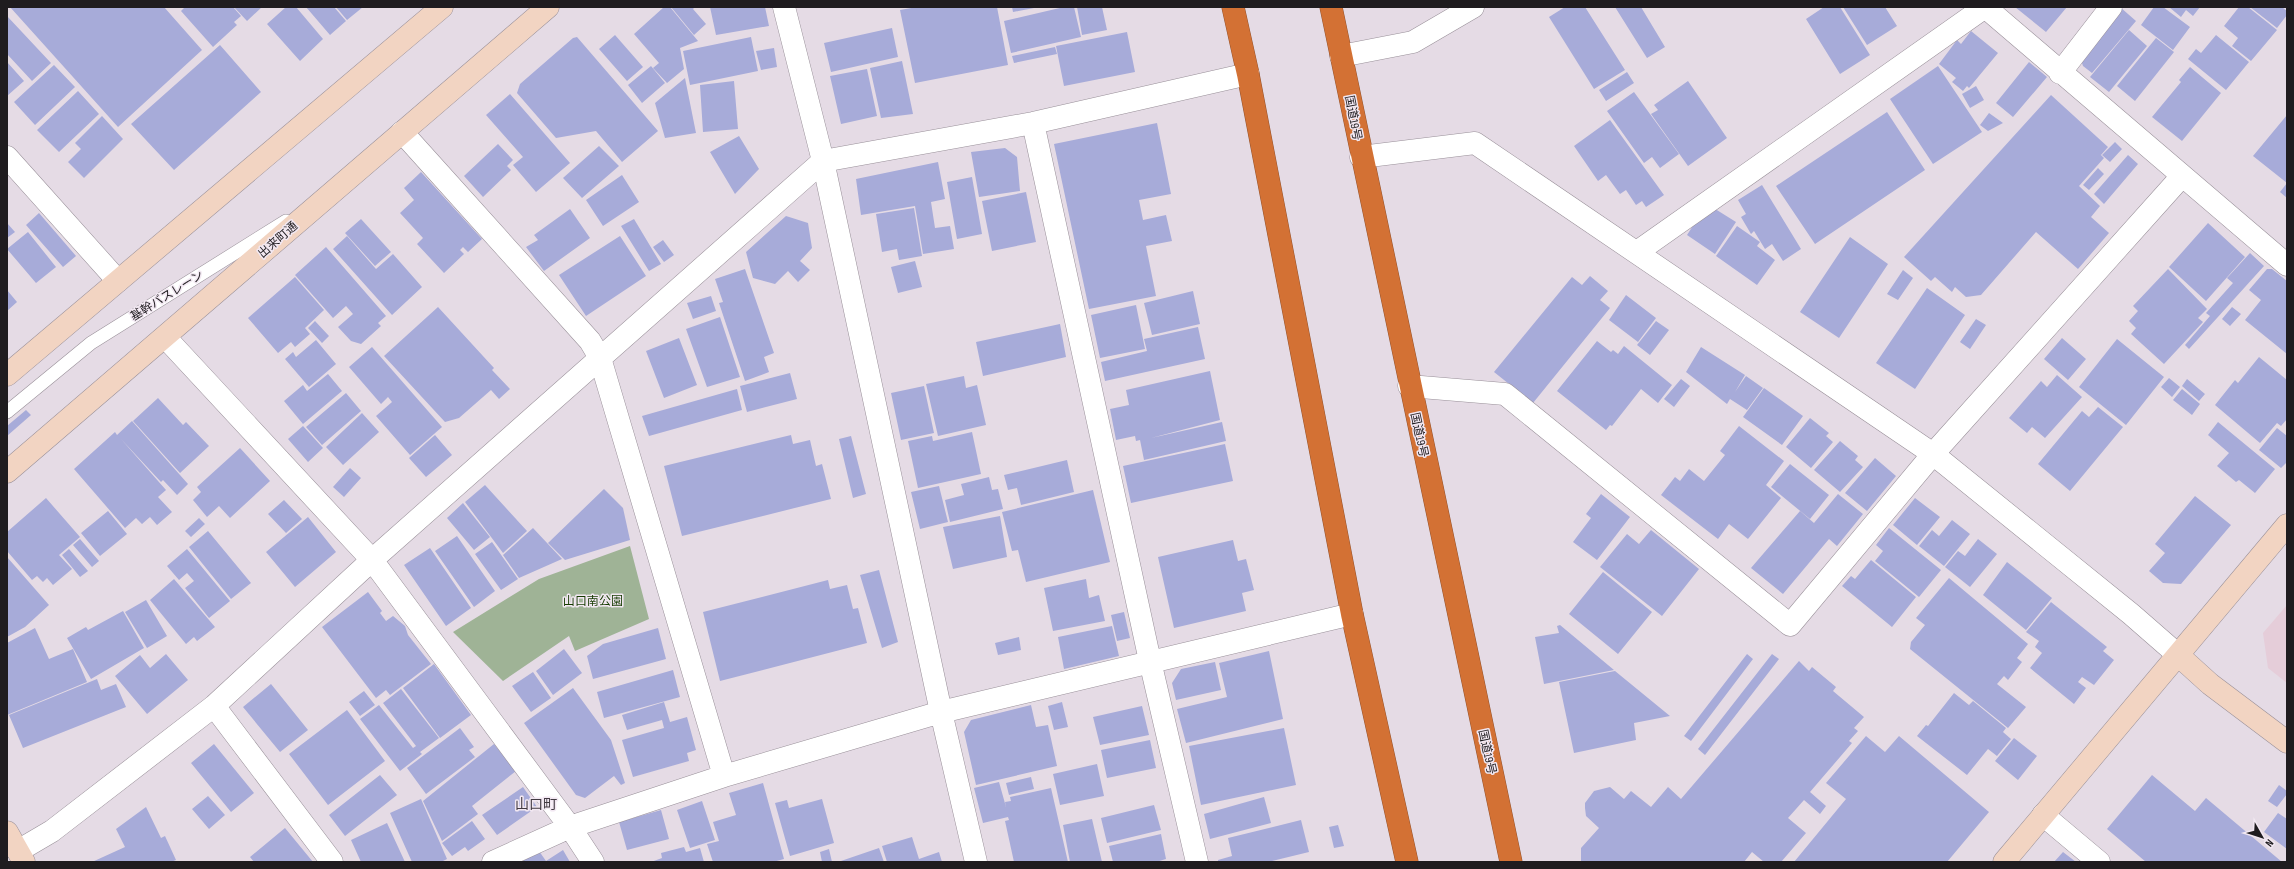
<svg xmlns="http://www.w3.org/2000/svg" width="2294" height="869" font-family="'Sofia Sans Condensed','Noto Sans JP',sans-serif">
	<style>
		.education { fill: #e5cdd9 }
		.green { fill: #9fb396 }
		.building { fill: #a7abd9 }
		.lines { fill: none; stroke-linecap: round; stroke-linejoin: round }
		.lane-casing { stroke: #999099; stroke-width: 14 }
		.street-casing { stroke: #999099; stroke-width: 23 }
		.secondary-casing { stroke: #999099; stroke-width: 23 }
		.highway-casing { stroke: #94532d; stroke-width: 23 }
		.lane { stroke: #fff; stroke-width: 13 }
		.street { stroke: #fff; stroke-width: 22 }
		.secondary { stroke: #f2d4c2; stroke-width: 22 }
		.highway { stroke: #d37134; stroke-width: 22 }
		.labels { text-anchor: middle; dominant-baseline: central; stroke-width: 3; stroke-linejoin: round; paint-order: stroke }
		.street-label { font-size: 12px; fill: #1f1c1f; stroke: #f2e8f2 }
		.park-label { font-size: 12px; fill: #153b00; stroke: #f2e8f2 }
		.quarter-label { font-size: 14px; fill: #423a42; stroke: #f2e8f2 }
	</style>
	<rect width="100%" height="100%" fill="#e5dbe5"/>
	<path class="education" d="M2287 605V683L2268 668 2263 633Z"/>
	<path class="green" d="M630 546 649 619 575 651 569 636 503 681 453 632 539 579Z"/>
	<path class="building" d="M10 7H164L202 50 118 127Z
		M185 7H233L241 16 234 22 237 25 213 47 181 11Z
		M234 7H262L247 21Z
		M286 7H296L323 39 300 61 267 24Z
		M306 7H334L346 21 330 35Z
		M336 7H363L347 20Z
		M664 7H670L698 41 680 48 684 69 667 83 653 68 659 63 634 34Z
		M671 7H695L693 9 706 24 694 35Z
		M710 7H765L769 26 716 35Z
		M917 7H997L1008 65 915 83 900 10Z
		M1012 7H1034V8L1013 12Z
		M1064 7H1074L1081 37 1011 53 1004 21Z
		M1077 7H1102L1107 30 1082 35Z
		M1565 7H1585L1625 70 1594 89 1549 17Z
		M1615 7H1641L1665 47 1647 58Z
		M1824 7H1840L1870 55 1840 74 1806 19Z
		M1843 7H1885L1897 26 1867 45Z
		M2015 7H2067L2046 32Z
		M2120 7 2136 21 2092 73 2083 66 2080 57Z
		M2154 7H2163L2190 27 2173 50 2141 25Z
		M2169 7H2200L2193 16 2186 10 2181 17Z
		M2239 7H2248L2277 30 2251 61 2232 46 2238 38 2224 26Z
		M2250 7H2282L2287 11V15L2277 28Z
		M7 16 51 63 32 81 7 54Z
		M892 28 898 57 831 72 824 43Z
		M2129 30 2147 46 2109 92 2090 77Z
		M1971 31 1998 53 1969 88 1967 86 1963 91 1952 82 1956 78 1939 64 1957 40 1961 44Z
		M1127 32 1135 72 1064 86 1056 46Z
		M615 35 643 67 627 81 599 49Z
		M2216 35 2249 62 2226 90 2188 59 2196 49 2201 53Z
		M577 37 658 131 622 162 596 131 556 138 517 93 520 84 573 38Z
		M751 37 758 71 690 85 683 51Z
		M2156 38 2174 52 2135 101 2117 86Z
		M220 45 261 92 174 170 131 124Z
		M1055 47 1057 54 1014 63 1012 56Z
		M774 48 777 67 761 70 756 51Z
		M902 61 913 114 881 118 870 68Z
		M7 62 24 81 7 96Z
		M2029 62 2047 77 2013 117 1996 103Z
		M54 65 75 87 35 125 14 102Z
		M651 66 665 83 642 103 628 85Z
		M1938 66 1982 132 1933 164 1890 99Z
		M2190 67 2221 93 2182 141 2152 117 2181 82 2179 80Z
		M867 69 877 116 841 124 830 76Z
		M1627 72 1634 83 1606 101 1599 90Z
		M685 78 696 133 665 138 655 103Z
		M734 81 738 129 703 132 700 85Z
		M1688 81 1727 138 1688 166 1651 114 1658 110 1654 105Z
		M1976 86 1984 100 1970 108 1962 94Z
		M78 91 99 114 59 152 37 130Z
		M1634 92 1679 154 1660 168 1652 157 1644 163 1607 111Z
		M510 94 570 163 536 192 513 165 523 157 486 115Z
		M2051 95 2108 147 2101 155 2099 153 2104 158 2079 186 2100 206 2091 217 2109 233 2078 269 2036 232 1981 295 1966 297 1955 287 1952 292 1935 277 1931 281 1904 257Z
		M1887 112 1925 170 1815 244 1776 186Z
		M1989 113 2003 123 1988 131 1980 125Z
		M2287 115V198L2280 192 2287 183 2253 156Z
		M102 116 123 139 84 178 68 162 81 149 75 143Z
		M1610 120 1664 195 1646 207 1642 201 1636 205 1626 190 1620 194 1606 175 1598 181 1574 146Z
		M1157 123 1171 194 1139 200 1143 220 1166 215 1172 241 1146 246 1156 296 1089 309 1054 144Z
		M739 136 759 169 735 194 710 152Z
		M2115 142 2122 149 2110 162 2102 155Z
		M498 144 513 160 507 166 511 170 483 197 464 176Z
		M599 146 619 166 582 198 563 178Z
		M1005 148 1017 157 1020 191 979 197 971 152Z
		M2128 155 2138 164 2104 204 2094 194Z
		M938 162 945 199 931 202 935 228 950 226 954 249 923 254 915 206 861 215 856 179Z
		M2098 168 2104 174 2089 190 2083 185Z
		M421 172 482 239 468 252 463 247 460 250 464 254 444 273 417 244 423 238 400 213 414 200 404 188Z
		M622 175 639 202 603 226 586 200Z
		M972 177 982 234 957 239 947 182Z
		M1762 185 1801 249 1783 261 1772 244 1765 249 1754 231 1751 234 1741 217 1746 214 1738 200Z
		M1026 192 1036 242 992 251 982 201Z
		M1712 207 1736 222 1715 254 1687 235 1700 215 1705 218Z
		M914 208 922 256 899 260 897 249 882 252 876 214Z
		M570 209 590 238 544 271 526 247 538 240 534 235Z
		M39 213 76 256 63 267 26 225Z
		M786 216 808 223 812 248 800 261 810 270 798 282 788 271 775 284 753 278 746 252Z
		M361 219 391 252 375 266 345 233Z
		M634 219 661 264 649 271 621 226Z
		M7 223 15 232 7 238Z
		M2208 223 2245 257 2206 301 2169 267Z
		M1737 226 1760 242 1757 246 1775 260 1757 285 1716 256Z
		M28 232 56 267 36 283 7 249Z
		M347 236 376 269 393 254 422 287 392 315 333 249Z
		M620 236 646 276 586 316 559 275Z
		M1850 237 1888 264 1839 338 1800 312Z
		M663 240 674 255 664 262 653 247Z
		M326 247 386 316 378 323 381 326 361 344 351 341 338 327 353 314 346 306 333 318 295 275Z
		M2250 253 2264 266 2189 349 2185 345 2210 316 2206 313 2233 283 2227 278Z
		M915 261 922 287 898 293 891 267Z
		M745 269 774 353 764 357 769 372 745 381 719 303 723 302 715 279Z
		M2168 269 2207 309 2198 318 2203 322 2164 364 2131 334 2136 328 2129 321 2138 311 2133 306Z
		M2267 269H2272L2287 281V354L2245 320 2261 300 2249 290Z
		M1903 270 1913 278 1898 300 1887 294Z
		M1590 276 1608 291 1600 300 1610 308 1533 403 1494 372 1572 277 1582 285Z
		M295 277 324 310 305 328 310 334 295 347 291 342 278 353 248 318Z
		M1927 288 1965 315 1915 389 1876 363Z
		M7 290 17 302 7 311Z
		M1193 291 1200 324 1152 335 1144 303Z
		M1626 295 1656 318 1638 342 1609 320Z
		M711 296 716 311 693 319 687 303Z
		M1136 305 1145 349 1100 358 1091 315Z
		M438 307 494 368 492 370 510 389 499 399 491 390 459 418 445 422 384 356Z
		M2232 307 2241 314 2230 326 2222 319Z
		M720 317 740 377 707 387 686 329Z
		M1976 319 1986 325 1970 349 1960 342Z
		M315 321 329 336 322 343 308 328Z
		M1656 321 1669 330 1650 355 1637 345Z
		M1060 324 1066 357 983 376 976 342Z
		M1198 327 1205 359 1105 381 1101 362 1147 351 1144 339Z
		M679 338 697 385 664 398 646 351Z
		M2062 338 2086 359 2068 380 2044 359Z
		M2117 339 2164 377 2126 425 2079 387Z
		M316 340 336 364 309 387 285 359 293 352 296 357Z
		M1597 341 1611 352 1613 350 1618 354 1624 346 1672 385 1658 403 1641 389 1612 426 1610 425 1606 430 1557 391Z
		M372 347 442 427 410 455 376 416 392 402 388 397 381 404 349 367Z
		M1701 347 1745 375 1735 392 1746 376 1763 388 1747 410 1730 399 1727 404 1686 372Z
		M2259 357 2287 380V419L2281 426 2277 423 2260 443 2215 405 2235 380 2238 383Z
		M1210 371 1220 420 1151 438 1222 422 1226 441 1144 460 1140 440 1136 441 1135 436 1116 440 1110 409 1129 405 1126 390Z
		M790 373 797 399 747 412 740 386Z
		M328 374 342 391 303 424 284 401 303 385 307 391Z
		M2057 375 2082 397 2045 438 2032 427 2027 433 2009 418 2041 381 2047 387Z
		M964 376 966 388 977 385 986 425 938 436 926 384Z
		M2169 378 2180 387 2172 397 2161 387Z
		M1681 379 1690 386 1674 407 1664 399Z
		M2187 379 2205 394 2199 401 2182 386Z
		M924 386 934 433 901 440 891 393Z
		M1764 388 1803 416 1782 445 1743 417Z
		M737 389 742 410 649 436 642 416Z
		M2182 389 2200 404 2192 415 2173 400Z
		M346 393 361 411 322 445 306 427Z
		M158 398 183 425 186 422 209 446 180 473 133 421Z
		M2098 407 2123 427 2070 491 2038 464 2082 411 2089 417Z
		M26 410 31 415 7 436V426Z
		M362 413 379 432 343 465 326 447Z
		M1810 418 1829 433 1826 436 1833 442 1811 468 1786 447Z
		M132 421 188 484 177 495 163 480 161 482 121 439 166 490 158 497 172 512 157 525 150 517 142 524 136 518 125 528 74 469 115 432 117 435Z
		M2218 422 2275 469 2255 493 2239 480 2236 482 2217 466 2229 453 2208 435Z
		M303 426 323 448 308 462 288 439Z
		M1739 426 1784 461 1766 485 1781 498 1748 539 1729 524 1718 539 1661 495 1675 477 1680 481 1689 469 1704 481 1725 455 1720 451Z
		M2277 428 2287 436V462L2281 468 2259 450Z
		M972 432 981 474 918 488 908 441 932 436 933 441Z
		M435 435 452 455 426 477 409 458Z
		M791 435 793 444 810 440 816 466 822 464 831 499 682 536 664 466Z
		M851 436 866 494 853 498 839 439Z
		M1840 441 1858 456 1855 460 1863 467 1840 492 1814 470Z
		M1225 444 1233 481 1131 503 1123 466Z
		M240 448 270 481 230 518 219 506 207 517 193 500 201 492 197 487Z
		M1875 458 1896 476 1867 511 1845 493Z
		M1067 460 1074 492 1021 505 1017 488 1008 490 1004 475Z
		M1790 464 1829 495 1810 519 1771 487Z
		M350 468 361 478 344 497 333 487Z
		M989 477 992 490 998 489 1003 509 950 522 945 500 964 495 961 484Z
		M485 485 527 531 503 553 465 502Z
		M939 486 948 522 920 529 911 492Z
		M604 489 623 508 630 540 565 560 548 543Z
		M1093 490 1110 562 1026 582 1018 550 1012 551 1002 512Z
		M1601 494 1630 517 1597 560 1573 542 1591 518 1586 514Z
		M1838 494 1863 514 1837 546 1829 539 1783 594 1751 568 1800 511 1814 523Z
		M2195 496 2231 525 2181 584 2163 583 2149 571 2165 553 2155 544Z
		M46 498 80 537 59 555 72 569 53 585 47 578 43 582 37 576 32 580 7 551V532Z
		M1915 498 1940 517 1917 545 1893 525Z
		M284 500 302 519 286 533 268 514Z
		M463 503 490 537 474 550 447 518Z
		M108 511 127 534 100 556 81 533Z
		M1000 516 1007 557 953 569 943 527Z
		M308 517 336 552 295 587 266 552Z
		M199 518 205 524 191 537 185 531Z
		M1952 520 1970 534 1944 566 1919 546 1932 530 1939 536Z
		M533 528 562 559 519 578 503 555Z
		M1889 528 1941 570 1919 597 1875 561 1883 551 1876 545Z
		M1651 530 1699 569 1662 616 1600 567 1627 534 1639 544Z
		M208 531 251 583 231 599 189 547Z
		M457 536 495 591 474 607 435 551Z
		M80 539 99 561 92 567 73 545Z
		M1978 539 1997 554 1970 587 1945 567 1958 551 1965 556Z
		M1233 540 1238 561 1246 559 1254 590 1242 593 1246 611 1174 628 1158 557Z
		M492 542 518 579 501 590 475 554Z
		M430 548 471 608 446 626 404 565Z
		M69 549 88 571 80 577 62 555Z
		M187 549 230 601 209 618 185 588 194 581 187 573 179 580 167 566Z
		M7 557 49 605 25 627 7 637Z
		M1871 560 1916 597 1892 627 1842 586 1851 576 1855 579Z
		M2007 562 2052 598 2026 630 1983 595Z
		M879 570 898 642 882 648 860 575Z
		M1603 572 1652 612 1618 654 1569 614Z
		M1949 578 2028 644 2017 658 2022 662 2008 680 2004 676 1997 684 2026 707 2008 728 1910 649 1911 642 1925 625 1916 618Z
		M174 579 215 627 197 641 194 637 186 644 150 600Z
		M1086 579 1089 598 1099 595 1105 621 1053 631 1044 588Z
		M828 580 830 589 847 585 853 609 858 608 867 643 720 681 703 612Z
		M368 592 382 611 380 613 386 621 393 616 405 626 408 635 431 664 390 695 386 690 376 698 322 627Z
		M146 600 167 636 147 648 125 612Z
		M2051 602 2107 647 2103 651 2114 660 2094 685 2082 677 2078 682 2086 688 2074 704 2030 668 2042 653 2035 647 2039 641 2026 632Z
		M123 611 144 648 91 679 67 638 86 627 88 630Z
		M1124 612 1130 638 1117 641 1111 615Z
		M1560 625 1614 670 1544 684 1535 637 1559 633 1557 626Z
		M1112 626 1119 656 1064 669 1058 637Z
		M35 628 49 659 73 649 87 682 7 715V643Z
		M658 628 666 659 593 679 587 656 603 644Z
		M1019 637 1021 650 998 655 995 643Z
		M564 649 582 673 553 695 536 671Z
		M1269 651 1283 719 1186 743 1177 709 1227 697 1219 663Z
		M166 654 188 680 147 714 115 676 140 655 150 668Z
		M1747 654 1753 659 1691 741 1684 736Z
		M1772 654 1779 659 1705 755 1698 749Z
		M1799 661 1809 671 1812 667 1836 687 1833 691 1864 717 1854 728 1858 731 1849 741 1852 743 1810 792 1826 806 1820 814 1804 800 1788 818 1806 833 1781 862H1764L1752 852 1744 862H1581V848L1599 828 1586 816 1585 808V803L1594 791 1610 787 1624 799 1631 791 1651 807 1668 787 1681 799Z
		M1215 662 1221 690 1176 700 1172 683 1181 669Z
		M434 664 471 715 440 738 403 688Z
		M673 670 680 697 604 718 597 692Z
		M1615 671 1670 716 1634 723 1636 740 1574 753 1559 682Z
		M533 672 551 698 531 712 512 686Z
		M97 679 101 690 116 684 126 707 23 748 9 715Z
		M271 684 308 730 280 752 243 707Z
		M573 688 611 740 625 783 621 785 614 776 585 798 576 795 524 723Z
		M401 689 439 738 420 752 422 754 400 771 360 719 379 705 413 748 416 746 383 703Z
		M364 691 375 705 360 716 349 702Z
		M1954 693 1969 705 1973 701 2006 728 2003 732 2011 739 1997 756 1988 749 1967 775 1917 736 1926 725 1928 726Z
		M664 702 670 722 687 717 696 750 687 753 689 761 633 777 622 740 664 728 662 720 627 730 622 715Z
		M1062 702 1068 727 1054 730 1048 706Z
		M1031 705 1036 727 1048 725 1057 766 976 785 964 732 971 720Z
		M1142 706 1149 735 1100 745 1093 717Z
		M347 710 385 761 328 805 289 754Z
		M460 728 474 747 469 750 475 757 426 794 407 768Z
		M1284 728 1296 785 1201 805 1189 746Z
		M1866 736 1885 752 1899 736 1989 812 1947 862H1794L1846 799 1826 783Z
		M2014 738 2037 756 2018 780 1995 761Z
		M1150 740 1156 768 1107 778 1101 750Z
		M214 744 254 793 231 812 191 763Z
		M494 744 516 771 472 806 478 814 442 841 423 801Z
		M1097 764 1104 796 1060 805 1053 774Z
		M380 775 397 795 345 836 329 815Z
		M2152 775 2195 811 2206 798 2282 862H2146L2107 829Z
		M1031 777 1034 789 1009 795 1006 783Z
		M999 782 1006 807 1005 802 1011 801 1010 797 1051 788 1068 862H1014L1005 821 1009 820 1008 817 983 823 974 788Z
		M763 783 784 859 773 862H713L707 844 719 841 713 822 736 815 729 793Z
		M2279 785 2287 791V794L2277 807 2268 801Z
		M523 787 537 807 497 835 482 815Z
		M208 796 225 815 209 829 192 809Z
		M1264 797 1271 823 1210 839 1204 814Z
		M421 799 447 859 441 862H412L390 813Z
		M822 799 834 843 790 856 775 803 787 800 789 808Z
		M702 801 715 840 690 848 677 810Z
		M1154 805 1161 830 1107 843 1101 818Z
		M146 807 161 838 165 836 176 860 171 862H92L125 847 116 829Z
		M661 810 669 839 627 850 619 822Z
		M2278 813 2287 819V849L2264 832Z
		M1092 819 1102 862H1070L1063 825Z
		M1301 820 1309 852 1268 862H1218V860L1232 856 1228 838Z
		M472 821 485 839 468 851 465 847 452 856 442 843Z
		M387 823 405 862H361L351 840Z
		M1338 825 1344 846 1334 848 1329 827Z
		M285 828 313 862H254L250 857Z
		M1161 834 1166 859 1156 862H1113L1109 846Z
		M912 837 919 859 939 852 942 862H887L882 846Z
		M684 847 686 852 700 848 704 862H651L662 858 661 853Z
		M879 848 884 862H838Z
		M829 849 832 862H822L820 852Z
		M563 850 570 862H521L539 851 546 861Z
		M2063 852 2076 862H2054Z"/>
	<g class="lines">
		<defs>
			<path id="lane" d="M7 412 91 343 286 221"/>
			<path id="street" d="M784 7 823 161 941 712 976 862
				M1985 7 2287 265
				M1341 56 1413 42 1473 7
				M2060 73 2111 7
				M1033 123 1150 661 1197 862
				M402 132 590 341 600 358 724 776
				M7 157 118 281
				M1361 157 1475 143 1933 454 2131 614 2178 655
				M1637 252 1985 7
				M165 337 372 560 570 827 593 862
				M1409 386 1505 394 1790 625 1933 454 2182 176
				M214 706 332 862
				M2043 815 2099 862
				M18 851 52 831 214 706 372 560 823 161 1033 123 1248 74
				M493 862 570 827 724 776 941 712 1352 614"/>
			<path id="secondary" d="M7 375 442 7
				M7 472 548 7
				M2178 655 2210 684 2287 742
				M7 832 24 862
				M2004 862 2287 525"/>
			<path id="highway" d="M1233 7 1248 74 1352 614 1407 862
				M1331 7 1511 862"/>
		</defs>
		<use href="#lane" class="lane-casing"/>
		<use href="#street" class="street-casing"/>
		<use href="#secondary" class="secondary-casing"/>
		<use href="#highway" class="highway-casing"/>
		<use href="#lane" class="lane"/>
		<use href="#street" class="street"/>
		<use href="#secondary" class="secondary"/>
		<use href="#highway" class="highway"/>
	</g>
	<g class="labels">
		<g class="street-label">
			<text transform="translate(1353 118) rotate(79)">国道19号</text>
			<text transform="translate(278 240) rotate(-41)">出来町通</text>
			<text transform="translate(167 296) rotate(-32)">基幹バスレーン</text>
			<text transform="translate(1419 435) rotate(78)">国道19号</text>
			<text transform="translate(1487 752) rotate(78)">国道19号</text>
		</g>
		<g class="park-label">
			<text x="593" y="601">山口南公園</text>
		</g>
		<g class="quarter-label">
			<text x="536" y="804">山口町</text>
		</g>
	</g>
	<rect width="2294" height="869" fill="none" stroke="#1f1c1f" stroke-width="16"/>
	<g transform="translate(2262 837) rotate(129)" stroke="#f2e8f2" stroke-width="3" paint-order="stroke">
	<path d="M0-3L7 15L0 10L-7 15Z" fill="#1f1c1f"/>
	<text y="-6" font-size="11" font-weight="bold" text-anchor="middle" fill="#1f1c1f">N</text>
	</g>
</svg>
